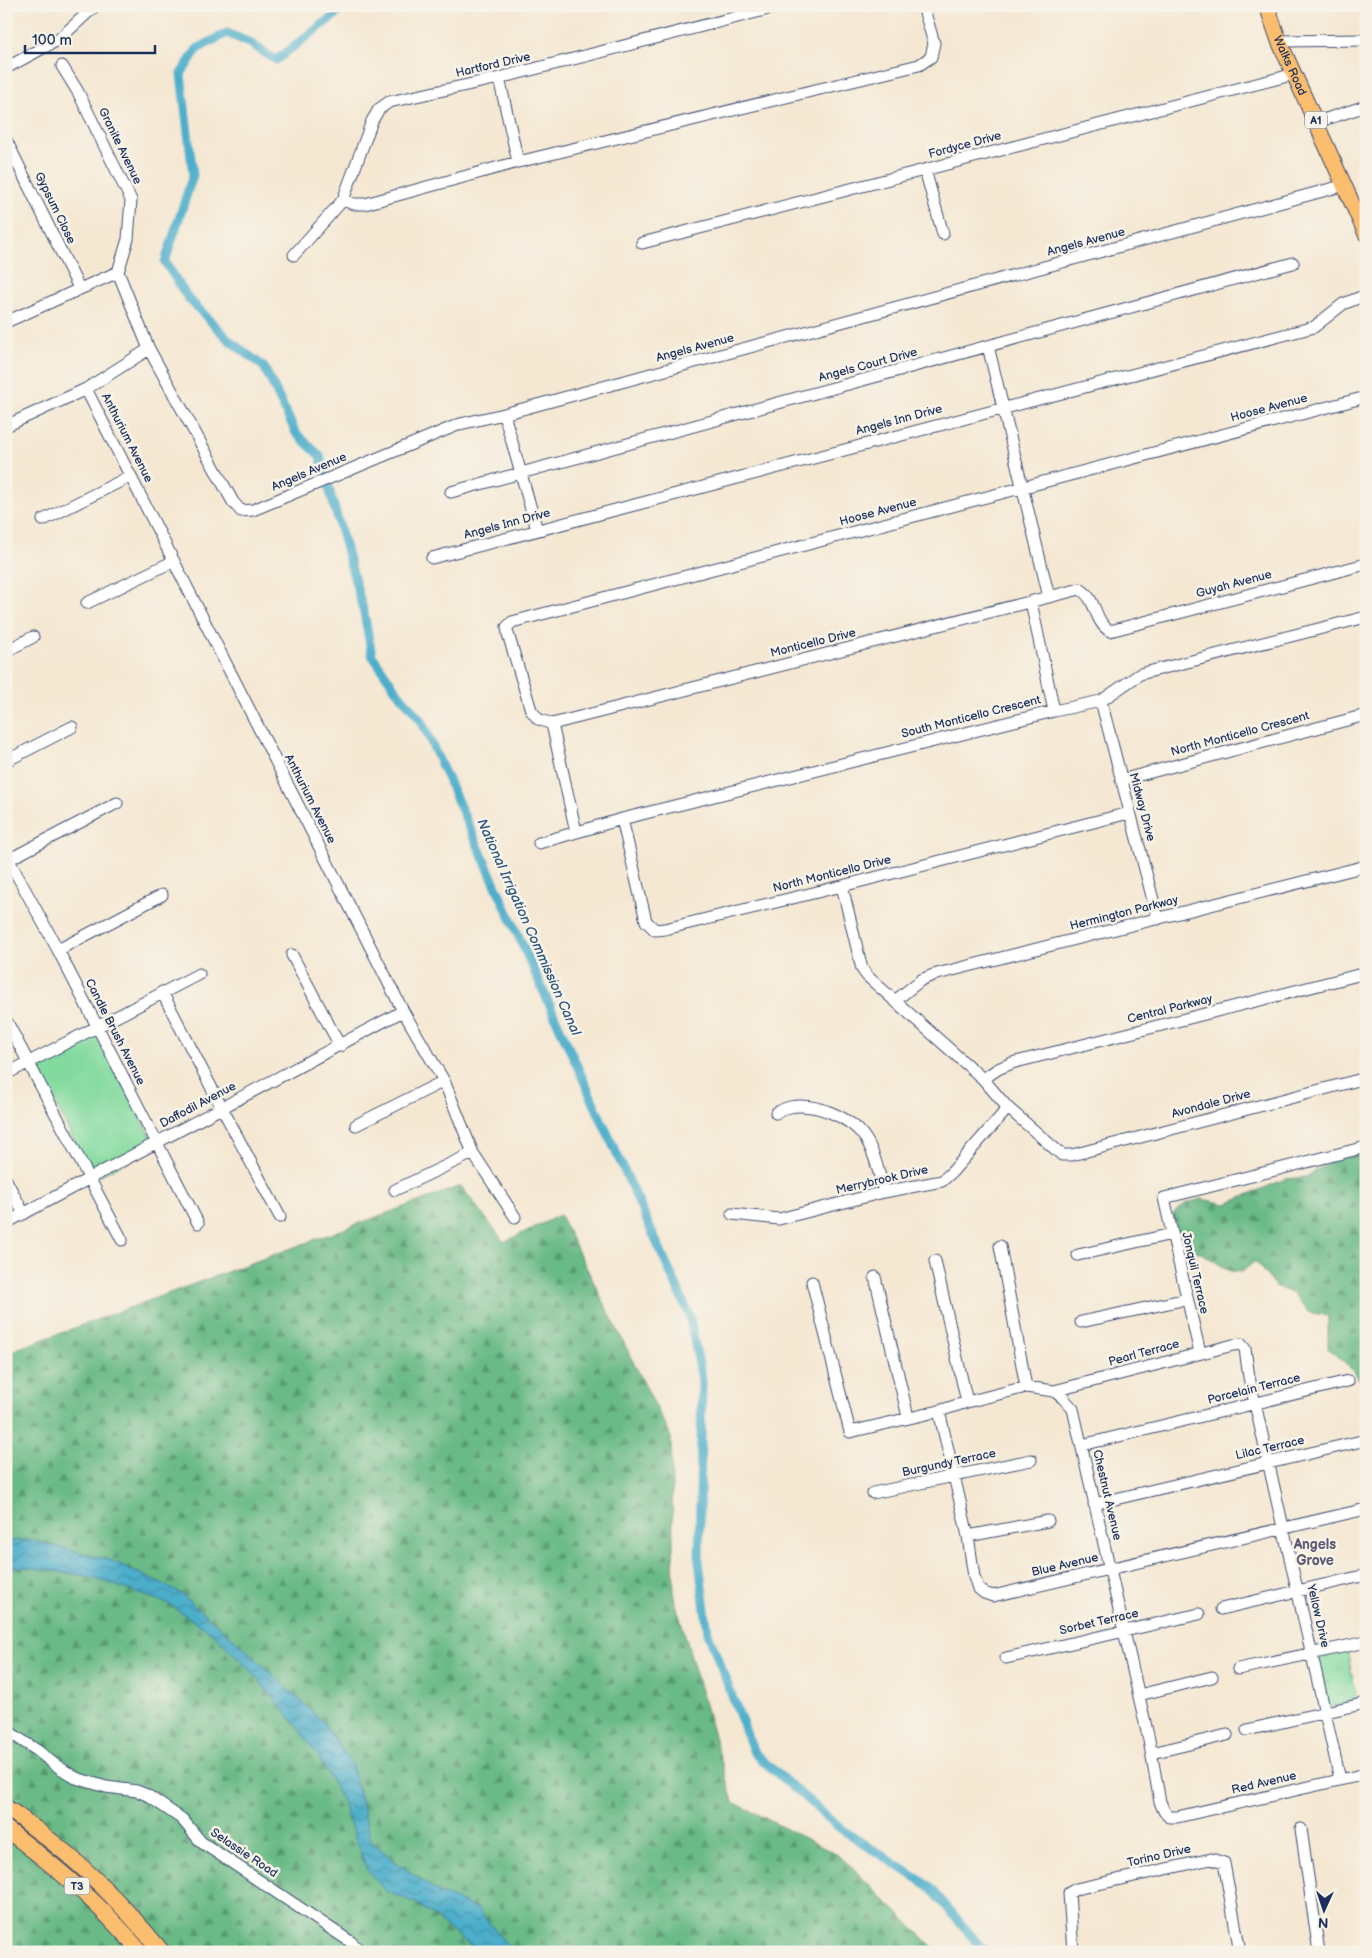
<svg xmlns="http://www.w3.org/2000/svg" width="1372" height="1958" font-family="'Balsamiq Sans',sans-serif">
	<style>
		.grass { fill: url(#grass-tufts); stroke: #4e847e }
		.forest { fill: url(#forest-firs); stroke: #427472 }
		.park { fill: #82da9f; stroke: #4e847e }
		.water { fill: url(#water-waves); stroke: #346e94 }
		.lines { fill: none; stroke-linecap: round; stroke-linejoin: round }
		.canal { stroke: #4caecb; stroke-width: 9 }
		.minor-casing { stroke: #3c4b70; stroke-width: 13 }
		.major-casing { stroke: #3c4b70; stroke-width: 17 }
		.highway-casing { stroke: #3c4b70; stroke-width: 18 }
		.minor { stroke: #fff; stroke-width: 11 }
		.major { stroke: #fbbd6e; stroke-width: 15 }
		.highway { stroke: #fbbd6e; stroke-width: 16 }
		.labels { text-anchor: middle; dominant-baseline: central; stroke-width: 5; stroke-linejoin: round; paint-order: stroke }
		.shield { fill: #f7f3e8; stroke: #5d6a87; stroke-width: 1 }
		.shield-label { font-size: 11px; font-weight: bold; fill: #1b2f5e }
		.street-label { font-size: 12px; fill: #1b2f5e; stroke: #f7f3e8 }
		.water-label { font-size: 14px; font-style: italic; fill: #2a557f; stroke: #f7f3e8 }
		.neighbourhood-label { font-size: 14px; font-weight: bold; fill: #5d5a71; stroke: #f7f3e8 }
	</style>
	<defs>
		<pattern id="grass-tufts" width="24" height="20" patternUnits="userSpaceOnUse" patternTransform="scale(1.25)"><rect width="24" height="20" fill="#82da9f"/><path d="M3 7l-1-3M5 7V3M7 7l1-3M15 17l-1-3M17 17v-4M19 17l1-3" fill="none" stroke="#70bb8b"/></pattern>
		<pattern id="forest-firs" width="22" height="20" patternUnits="userSpaceOnUse" patternTransform="scale(1.25)"><rect width="22" height="20" fill="#69ba86"/><path d="M5 1l3.5 6h-7zM16 11l3.5 6h-7z" fill="#569871"/></pattern>
		<pattern id="water-waves" width="16" height="10" patternUnits="userSpaceOnUse" patternTransform="scale(1.25)"><rect width="16" height="10" fill="#4caecb"/><path d="M0 5q4-4 8 0t8 0" fill="none" stroke="#3e8ea8"/></pattern>
	</defs>
	<rect width="100%" height="100%" fill="#f7f3e8"/>
	<filter id="ink" filterUnits="userSpaceOnUse"><feTurbulence type="fractalNoise" baseFrequency=".02" numOctaves="2"/><feDisplacementMap in="SourceGraphic" scale="10" xChannelSelector="R" yChannelSelector="G"/><feConvolveMatrix kernelMatrix="1 2 1 2 8 2 1 2 1" color-interpolation-filters="sRGB"/></filter>
	<filter id="wash" filterUnits="userSpaceOnUse"><feTurbulence type="fractalNoise" baseFrequency=".0096" numOctaves="4" result="noise"/><feDisplacementMap in="SourceGraphic" scale="20" xChannelSelector="R" yChannelSelector="G"/><feGaussianBlur stdDeviation="1.12" result="paint"/><feColorMatrix in="noise" values="0 0 0 0 0 0 0 0 0 0 0 0 0 0 0 0 0 1.4 0 .05"/><feComposite in="paint" operator="in"/></filter>
	<g filter="url(#wash)">
		<rect width="100%" height="100%" fill="#f5e8d3"/>
		<path class="grass" d="M1347 1649 1357 1701 1328 1708 1316 1656Z"/>
		<path class="forest" d="M1366 1147V1390C1357 1373 1343 1359 1328 1349V1316L1308 1312 1294 1294 1275 1286 1255 1261 1242 1272 1230 1271 1200 1252 1171 1245 1174 1213 1186 1203 1202 1199 1226 1204 1285 1179 1306 1177 1335 1158Z
			M461 1186 504 1242 560 1215 671 1437 674 1597 733 1802 840 1856 938 1952H513L478 1909 439 1893 393 1860 371 1841 351 1763 323 1722 243 1647 180 1593 113 1561 31 1540 6 1541V1353Z
			M6 1566 33 1568 88 1576 167 1603 215 1635 256 1677 294 1722 319 1757 341 1799 367 1870 386 1891 418 1904 478 1952H6Z"/>
		<path class="park" d="M96 1032 156 1146 93 1179 36 1065Z"/>
		<path class="water" d="M31 1540 113 1561 180 1593 243 1647 323 1722 351 1763 371 1841 393 1860 439 1893 478 1909 513 1952H478L418 1904 386 1891 367 1870 341 1799 319 1757 294 1722 256 1677 215 1635 167 1603 88 1576 33 1568 6 1566V1541Z"/>
		<g class="lines">
			<path class="canal" d="M347 6 276 60 250 43 227 33 197 49 181 74 193 175 165 262 188 298 229 340 264 367 296 433 320 456 364 613 372 655 394 687 422 722 689 1314 702 1380 699 1562 708 1633 754 1753 841 1829 929 1886 985 1952"/>
		</g>
	</g>
	<g filter="url(#ink)">
		<g class="lines">
			<defs>
				<path id="minor" d="M1279 41 1366 40
					M62 66 78 92 131 200 128 239 118 272 149 349 233 502 241 511 253 510 460 424 504 414 1345 185
					M6 68 58 40 95 6
					M499 78 518 162
					M1317 122 1366 106
					M6 140 79 288
					M925 170 943 234
					M343 200 354 204H365L518 162 919 65 931 57 934 43 923 6
					M642 243 1295 74
					M294 255 343 200 372 121 379 109 389 102 499 78 780 6
					M6 322 118 272
					M988 346 1049 597
					M86 389 403 1011 444 1081 473 1153 515 1217
					M504 414 537 530
					M6 426 86 389 149 349
					M451 492 1293 263
					M43 520 131 476
					M432 558 1314 327 1343 304 1366 295
					M1031 602 1054 711
					M87 603 174 561
					M6 651 33 637
					M1101 701 1158 919
					M552 724 538 719 531 710 508 634 507 627 512 622 1366 397
					M552 724 1080 589C1097 599 1094 622 1110 631L1366 564
					M552 724 576 832
					M6 761 72 727
					M1121 780 1366 715
					M622 819 646 921 655 930 665 929 842 886 1129 813
					M539 843 622 819 1054 711 1101 701 1140 674 1366 617
					M6 855 58 950 198 1223
					M6 861 117 803
					M842 886 862 969 867 976 983 1079 1008 1108 1062 1155H1072L1366 1078
					M58 950 162 895
					M292 955 340 1046
					M162 992 222 1108 280 1217
					M896 1000 921 980 933 975 1366 866
					M6 1020 122 1240
					M6 1074 199 974
					M983 1079 998 1069 1012 1063 1366 973
					M776 1113C780 1111 785 1108 790 1107 814 1102 851 1117 865 1138 875 1153 879 1174 884 1192
					M356 1125 444 1081
					M6 1180 24 1214
					M395 1190 473 1153
					M732 1214 779 1219 884 1192 942 1181 952 1172 1008 1108
					M6 1223 403 1011
					M1000 1246 1026 1387
					M1078 1255 1172 1234
					M935 1261 967 1402
					M875 1277 908 1417
					M812 1282 850 1432 939 1411 967 1402 1026 1387 1054 1391 1063 1398 1073 1409 1149 1740 1160 1802 1164 1811 1169 1817H1177L1366 1774
					M1081 1322 1187 1299
					M1200 1353 1164 1198 1366 1147
					M1054 1391 1233 1345 1241 1344 1245 1349 1249 1377 1340 1779
					M939 1411 968 1536 974 1577 978 1588 984 1593 993 1596 1366 1509
					M1082 1445 1348 1381
					M873 1493 1031 1460
					M1094 1504 1366 1440
					M968 1536 1048 1521
					M1221 1609 1366 1575
					M1006 1658 1199 1614
					M1238 1669 1366 1642
					M1139 1695 1212 1677
					M6 1730 38 1751 54 1764 76 1778 106 1787 137 1791 147 1795 182 1819 201 1842 351 1942 361 1952
					M1247 1730 1366 1703
					M1152 1753 1227 1735
					M1301 1829 1319 1952
					M1073 1952 1069 1893 1076 1889 1211 1859 1224 1863 1240 1952"/>
				<g id="major">
					<path id="s1" d="M1267 6 1279 41 1366 234"/>
				</g>
				<path id="highway" d="M6 1808C17 1814 27 1823 38 1831 84 1865 125 1907 162 1952
					M6 1829C55 1866 101 1904 140 1952"/>
			</defs>
			<use href="#minor" class="minor-casing"/>
			<use href="#major" class="major-casing"/>
			<use href="#highway" class="highway-casing"/>
			<use href="#minor" class="minor"/>
			<use href="#major" class="major"/>
			<use href="#highway" class="highway"/>
		</g>
	</g>
	<g class="labels">
		<g class="shield">
			<rect x="1305" y="111.5" width="22" height="17" rx="4"/>
			<rect x="64.5" y="1877.5" width="25" height="17" rx="4"/>
		</g>
		<g class="shield-label">
			<text x="1316" y="120">A1</text>
			<text x="77" y="1886">T3</text>
		</g>
		<g class="street-label">
			<text transform="translate(493 65) rotate(-13)">Hartford Drive</text>
			<text stroke="none"><textPath href="#s1" startOffset="64">Walks Road</textPath></text>
			<text transform="translate(965 145) rotate(-15)">Fordyce Drive</text>
			<text transform="translate(120 146) rotate(64)">Granite Avenue</text>
			<text transform="translate(55 208) rotate(64)">Gypsum Close</text>
			<text transform="translate(1086 242) rotate(-15)">Angels Avenue</text>
			<text transform="translate(695 348) rotate(-15)">Angels Avenue</text>
			<text transform="translate(868 365) rotate(-15)">Angels Court Drive</text>
			<text transform="translate(1269 408) rotate(-15)">Hoose Avenue</text>
			<text transform="translate(899 420) rotate(-15)">Angels Inn Drive</text>
			<text transform="translate(127 438) rotate(63)">Anthurium Avenue</text>
			<text transform="translate(309 472) rotate(-23)">Angels Avenue</text>
			<text transform="translate(878 512) rotate(-15)">Hoose Avenue</text>
			<text transform="translate(507 524) rotate(-15)">Angels Inn Drive</text>
			<text transform="translate(1234 584) rotate(-15)">Guyah Avenue</text>
			<text transform="translate(813 643) rotate(-14)">Monticello Drive</text>
			<text transform="translate(971 717) rotate(-14)">South Monticello Crescent</text>
			<text transform="translate(1240 734) rotate(-15)">North Monticello Crescent</text>
			<text transform="translate(310 799) rotate(63)">Anthurium Avenue</text>
			<text transform="translate(1142 807) rotate(75)">Midway Drive</text>
			<text transform="translate(832 874) rotate(-14)">North Monticello Drive</text>
			<text transform="translate(1124 913) rotate(-14)">Hermington Parkway</text>
			<text transform="translate(1170 1009) rotate(-14)">Central Parkway</text>
			<text transform="translate(115 1032) rotate(63)">Candle Brush Avenue</text>
			<text transform="translate(1211 1104) rotate(-15)">Avondale Drive</text>
			<text transform="translate(198 1105) rotate(-28)">Daffodil Avenue</text>
			<text transform="translate(882 1180) rotate(-13)">Merrybrook Drive</text>
			<text transform="translate(1195 1273) rotate(77)">Jonquil Terrace</text>
			<text transform="translate(1144 1353) rotate(-15)">Pearl Terrace</text>
			<text transform="translate(1254 1389) rotate(-14)">Porcelain Terrace</text>
			<text transform="translate(1270 1448) rotate(-13)">Lilac Terrace</text>
			<text transform="translate(949 1463) rotate(-12)">Burgundy Terrace</text>
			<text transform="translate(1107 1495) rotate(77)">Chestnut Avenue</text>
			<text transform="translate(1065 1565) rotate(-13)">Blue Avenue</text>
			<text transform="translate(1318 1616) rotate(77)">Yellow Drive</text>
			<text transform="translate(1099 1622) rotate(-13)">Sorbet Terrace</text>
			<text transform="translate(1264 1783) rotate(-13)">Red Avenue</text>
			<text transform="translate(244 1853) rotate(34)">Selassie Road</text>
			<text transform="translate(1159 1856) rotate(-13)">Torino Drive</text>
		</g>
		<g class="water-label">
			<text transform="translate(529 927) rotate(66)">National Irrigation Commission Canal</text>
		</g>
		<g class="neighbourhood-label">
			<text x="1315" y="1544">Angels<tspan x="1315" dy="16">Grove</tspan></text>
		</g>
	</g>
	<rect width="1372" height="1958" fill="none" stroke="#f7f3e8" stroke-width="25"/>
	<g transform="translate(1324 1910) rotate(183)" stroke="#f7f3e8" stroke-width="4" paint-order="stroke">
	<path d="M0-4L9 19L0 12L-9 19Z" fill="#1b2f5e"/>
	<text y="-8" font-size="14" font-weight="bold" text-anchor="middle" fill="#1b2f5e">N</text>
	</g>
	<path d="M25 45v8h130v-8" fill="none" stroke="#1b2f5e" stroke-width="2.5"/>
	<text x="32" y="45" font-size="15" fill="#1b2f5e" stroke="#f7f3e8" stroke-width="4" paint-order="stroke">100 m</text>
</svg>
